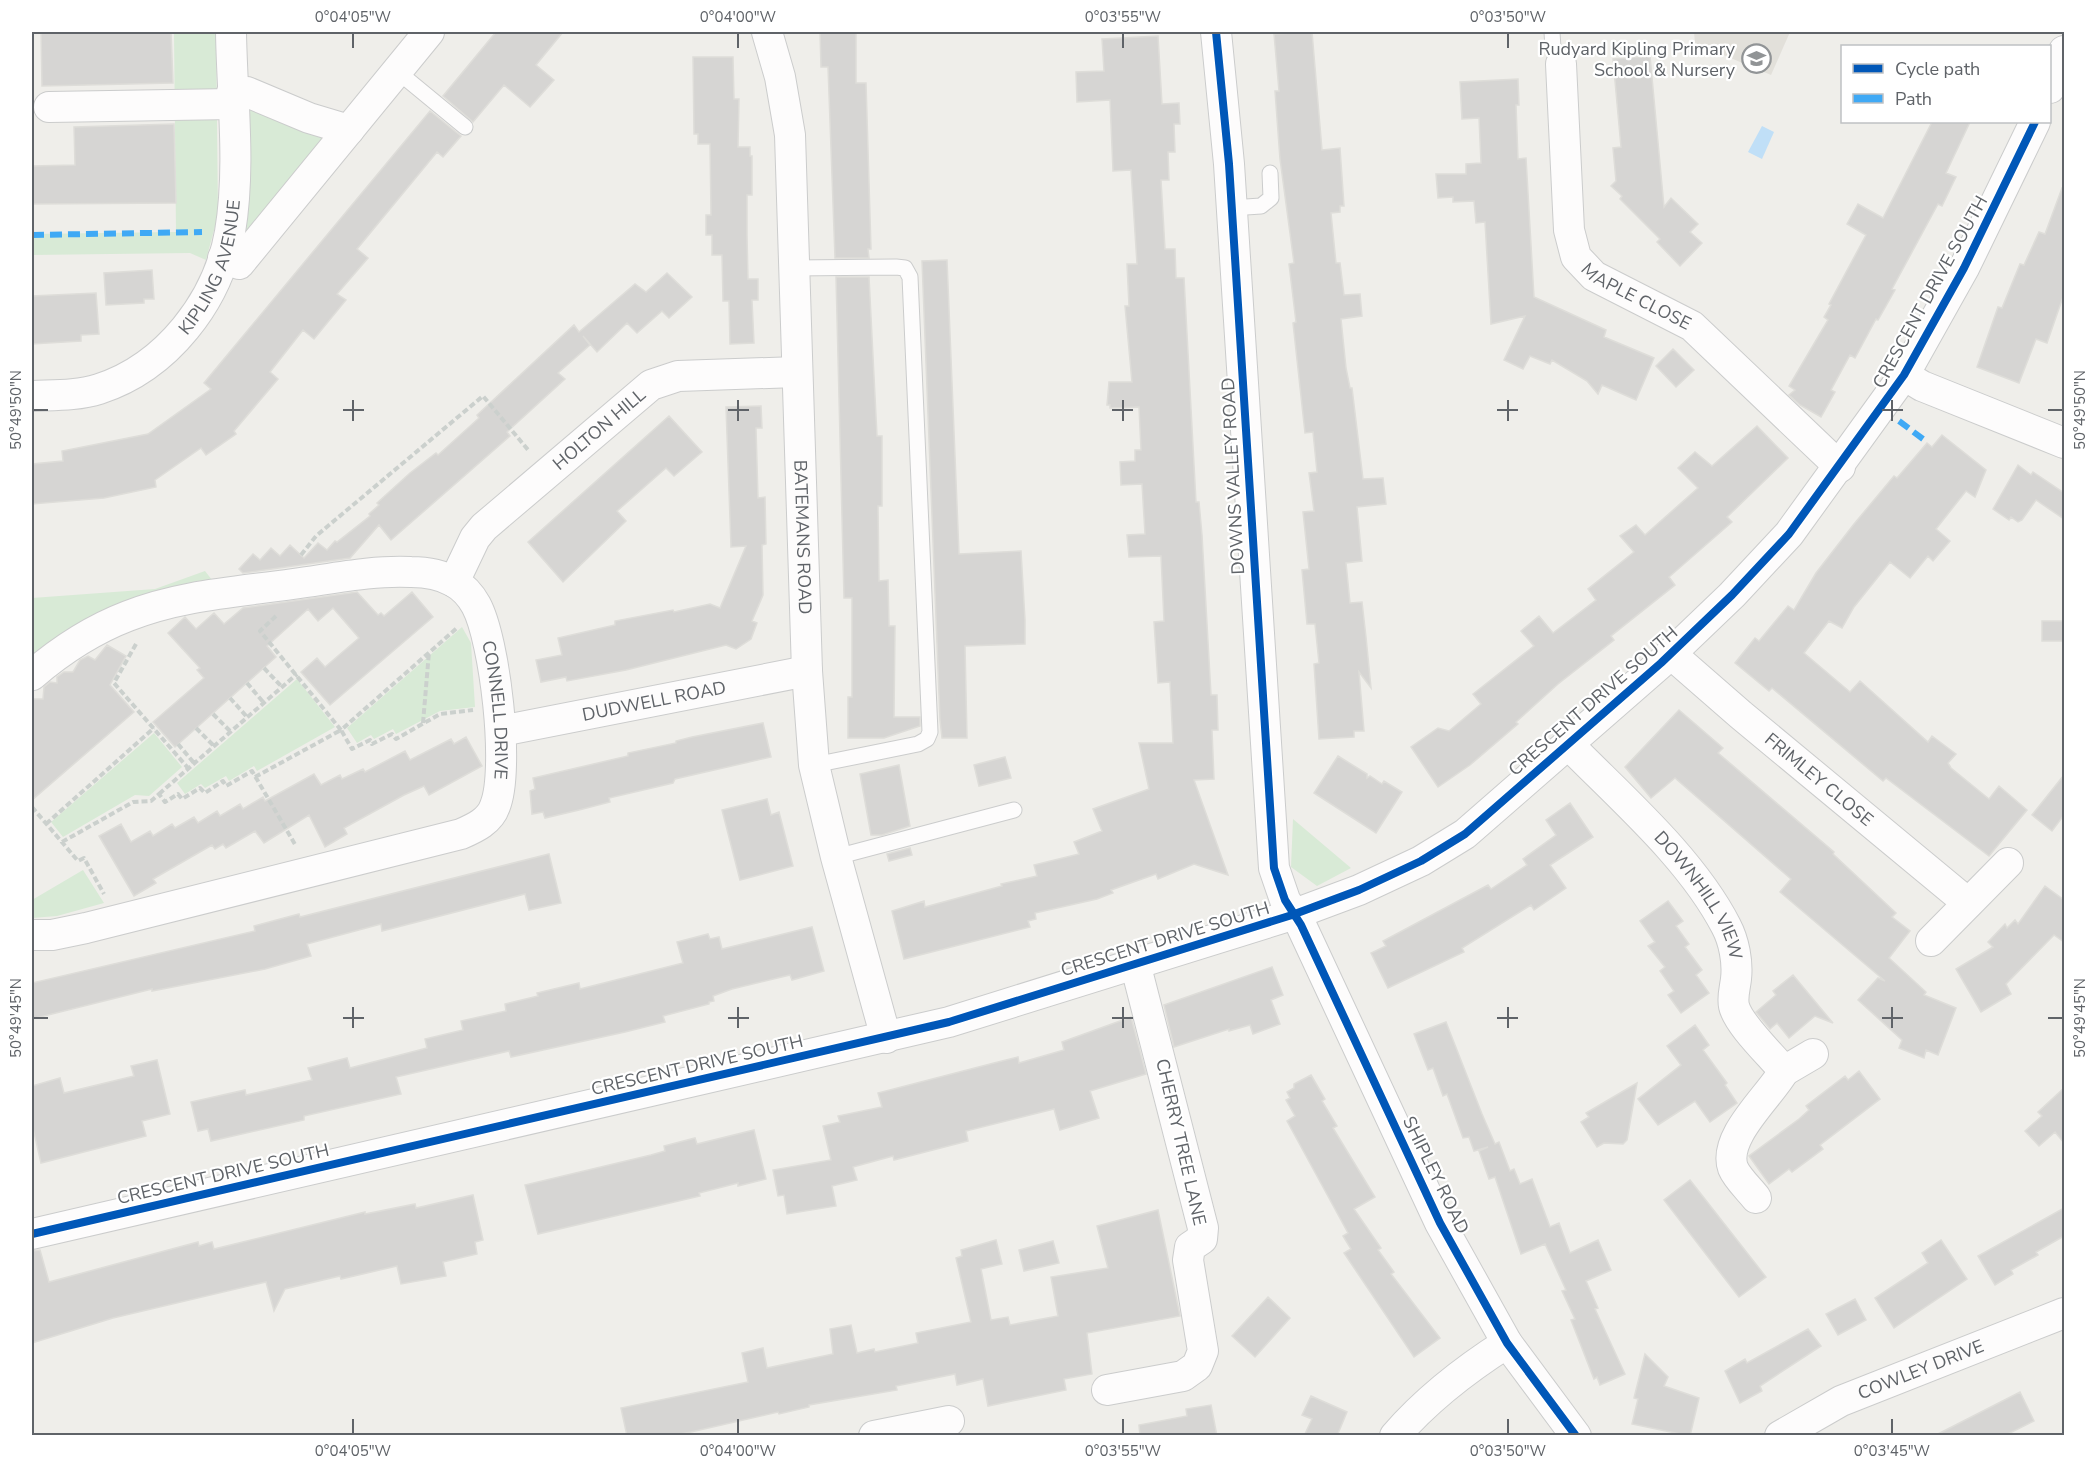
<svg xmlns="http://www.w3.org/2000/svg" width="2096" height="1467" font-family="'Nunito Sans',sans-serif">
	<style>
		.education { fill: #e2e0da }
		.green { fill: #d8ead6 }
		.water { fill: #c0dff7 }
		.building { fill: #d6d5d3; stroke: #deddd9; stroke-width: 1.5 }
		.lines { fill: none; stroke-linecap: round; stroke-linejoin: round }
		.lane-casing { stroke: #cbcccc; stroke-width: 17 }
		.street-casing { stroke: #cbcccc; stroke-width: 32 }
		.path { stroke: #cbd0cd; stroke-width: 4; stroke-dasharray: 6 3; stroke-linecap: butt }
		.lane { stroke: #fdfcfc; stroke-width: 15 }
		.street { stroke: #fdfcfc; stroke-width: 30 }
		.quiet { stroke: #3fa9f5; stroke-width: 6; stroke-dasharray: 12 6; stroke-linecap: butt }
		.cycleway-casing { stroke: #fff; stroke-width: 11 }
		.cycleway { stroke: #0057b8; stroke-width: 8 }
		.ticks { fill: none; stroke: #5f6368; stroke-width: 2 }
		.labels { text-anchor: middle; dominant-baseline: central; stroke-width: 4.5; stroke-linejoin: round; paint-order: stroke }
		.poi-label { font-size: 18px; fill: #5f6368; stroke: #fff; text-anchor: end }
		.street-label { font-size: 18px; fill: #5f6368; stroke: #fff }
		.neatline { fill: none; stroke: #5f6368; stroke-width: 2 }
		.ticks-label { font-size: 15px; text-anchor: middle; fill: #5f6368 }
	</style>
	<rect width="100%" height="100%" fill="#efeeea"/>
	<path class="education" d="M1694 32H1790L1771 75 1695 43Z"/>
	<path class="green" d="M174 32H216L218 215 206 260 190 253 32 255V234L176 232Z
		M232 104 349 130 259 242 227 246Z
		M205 571 216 585 121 603 73 627 32 658V598L155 589Z
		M462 627 471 643 475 707 440 711 396 734 393 729 374 739 371 735 357 743 347 728Z
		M297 679 335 727 257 771 254 766 229 781 226 776 205 788 201 784 185 794 177 783Z
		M154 733 182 767 149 796 135 795 63 837 51 822Z
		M1293 819 1351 868 1317 886 1291 867Z
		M83 870 104 903 57 916 32 918V900Z"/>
	<path class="water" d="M1762 126 1774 132 1762 159 1748 152Z"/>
	<path class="building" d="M41 32H171L173 83 42 86Z
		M496 32H563L536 65 554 80 530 107 504 85 473 122 443 96Z
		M820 32H856V83H866L871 249H868L869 258H835L828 67H821Z
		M1312 32 1322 150 1340 148 1344 206H1340V212L1331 213 1336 263H1340L1344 295 1360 294 1362 316 1341 319 1346 368 1350 388H1352L1363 479 1383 478 1386 504 1357 507 1362 561 1346 563 1350 603 1362 602 1366 637 1371 688 1359 672 1364 731H1354V737L1319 739 1314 664 1319 663 1315 624H1307L1302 570 1309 569 1303 512 1314 511 1309 473 1317 472 1313 432 1305 433 1293 323 1296 322 1289 264 1294 263 1280 159 1275 91H1279L1274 34Z
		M1158 36 1162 104 1179 103 1180 124H1174L1175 152H1168L1169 180H1161L1165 249H1175L1176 278H1184L1196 502H1199L1202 535 1211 695H1217L1218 730H1212L1214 779 1194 780 1228 875 1194 864 1158 879 1156 874 1111 890 1113 893 1097 899 1035 913 1036 919 1028 921 1030 927 904 959 892 911 924 901 925 907 1002 886 1001 884 1037 876 1034 865 1079 854 1074 842 1102 831 1093 809 1149 789 1139 743H1173L1170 682 1158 683 1154 622 1164 621 1161 556 1129 557 1127 535 1145 534 1142 484 1121 485 1120 462 1135 461V450H1141L1139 407 1110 408V405H1107L1109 382H1132L1125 306H1129L1127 264H1137L1131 170 1113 171 1110 100 1077 102 1076 72 1104 71 1102 39Z
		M1650 56 1664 207 1671 198 1698 224 1690 232 1702 243 1680 266 1657 242 1660 239 1620 199 1622 196 1611 186 1616 181 1613 148 1621 147 1613 59Z
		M693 57H733L734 99H739L738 147H750V156H752V195H747V235L748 279H758V300H752L754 343 730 344 729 301H723L722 255H712V235H706V215H711L710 144H698V134H694Z
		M1518 79 1519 105H1516L1518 159 1526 158 1534 297 1606 330 1604 337 1654 358 1636 400 1602 385 1598 394 1587 381 1552 360 1550 364 1530 356 1523 369 1504 360 1525 316 1491 324 1485 222 1476 223 1474 201 1453 202V197L1438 198 1436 174H1466V164L1481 163 1479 118 1462 119 1460 82Z
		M430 111 461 136 443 157 437 152 357 249 368 258 337 294 346 300 314 339 303 330 270 372 278 379 234 431 236 434 206 455 201 448 155 480 156 487 104 498 32 504V464L63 461 62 451 148 434 211 389 204 383Z
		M1932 122H1970L1946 173 1956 177 1942 206 1938 204 1892 289 1895 290 1878 320 1876 319 1855 358 1850 355 1831 390 1835 392 1821 417 1800 405 1789 395 1795 390 1789 386 1828 320 1824 317 1831 305 1829 304 1866 235 1847 224 1858 204 1883 218Z
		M174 124 176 203 32 204V166L75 165 74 127Z
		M2062 188 2064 189V294L2047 343 2036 339 2019 383 1977 367 1998 307 2002 308 2020 264 2024 265 2039 232 2045 234Z
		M947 260 959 554 1021 551 1025 620V644L965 646 967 738H942L940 720 922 261Z
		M152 270 154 299H144V303L106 305 104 273Z
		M667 273 692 297 669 318 662 311 637 333 627 323 597 352 583 336 590 345 558 373 565 379 507 432 510 436 391 540 379 525 350 558 243 573 239 569 253 554 260 560 271 548 280 556 290 545 304 558 318 543 327 550 335 541 337 542 370 516 369 514 379 505 377 503 410 473 436 453 438 455 479 418 477 415 574 325 579 332 635 284 646 292Z
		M836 277H869L877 436H882V506H878L879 581 888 580 889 626H895L894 717H920V726L884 738H848V697H852V598H844Z
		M96 293 99 334 81 335V341L32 344V296Z
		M1673 349 1694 370 1676 387 1656 366Z
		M761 406 762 428H756L758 498 765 497 766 544 762 545 763 595 752 621 757 623 751 639 736 649 726 645 626 670 567 681 566 677 541 682 536 660 562 655 558 638 615 625V621L673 610 674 612 710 604 720 608 746 546 731 547 726 407Z
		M669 416 702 452 674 476 666 468 617 511 626 521 563 582 528 542Z
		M1757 426 1788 458 1727 517 1732 522 1669 577 1675 585 1611 636 1614 640 1558 684 1516 722 1518 724 1470 765 1438 787 1411 747 1438 728 1449 731 1481 704 1473 694 1534 646 1521 631 1539 616 1553 633 1596 600 1588 589 1634 552 1620 536 1636 525 1645 535 1698 488 1678 468 1695 452 1712 466Z
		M1942 435 1986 470 1975 497 1966 491 1936 529 1950 541 1933 561 1928 556 1910 578 1890 562 1854 607 1842 628 1829 621 1804 653 1850 692 1860 681 1928 742 1932 736 1956 754 1948 763 1951 768 1989 799 1999 786 2027 810 1989 856 1886 778 1883 781 1772 688 1769 691 1735 663 1755 638 1759 641 1788 606 1794 610 1816 573 1854 524 1894 476 1897 478 1927 443 1932 447Z
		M2018 465 2031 475 2033 472 2064 493V519L2036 500 2022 520 2018 522 2011 517 2009 520 1993 509Z
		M357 592 378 615 381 613 384 616 412 592 433 617 330 705 301 672 317 658 325 667 359 638 333 608 318 621 308 609 267 646 276 657 175 747 153 722 204 678 197 670 200 668 168 633 185 617 196 629 214 613 224 624 243 608Z
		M2042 621H2064V641H2042Z
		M107 645 126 656 110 685 134 712 32 800V699H43L44 687 50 682 57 683V677L64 672H73L80 660 88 656 95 660Z
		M1679 710 1723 748 1718 753 1834 852 1833 854 1896 913 1892 917 1910 931 1889 958 1926 992 1924 995 1956 1008 1938 1055 1926 1050 1924 1058 1899 1048 1902 1040 1858 1000 1878 978 1885 981 1780 892 1791 879 1675 778 1651 798 1625 767Z
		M763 723 771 757 675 779 673 783 609 798 610 802 579 810 545 818 543 812 532 814 530 791 535 789 533 778 628 756V753L676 743V741L692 737Z
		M466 737 482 766 429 795 424 786 404 795 344 828 347 834 325 847 309 815 264 843 255 831 226 848 223 844 215 849 212 845 153 879 156 883 134 896 99 836 121 824 131 842 150 831 153 836 172 824 175 828 194 817 198 823 217 811 220 816 240 804 243 809 263 797 265 801 314 774 321 785 340 775 342 779 363 769 365 772 405 751 410 760 451 739 454 744Z
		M1338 756 1367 774V778L1370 776 1382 784 1384 781 1402 792 1376 833 1314 793Z
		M1005 757 1011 778 979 786 974 765Z
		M899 765 910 826 882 835H871L860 774Z
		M2064 775V815L2052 831 2032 815Z
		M767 799 771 815 779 812 793 866 740 880 722 810Z
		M1570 803 1593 837 1550 865 1566 888 1534 910 1531 905 1462 948 1464 952 1388 988 1371 953 1386 946 1383 941 1488 885 1491 889 1527 865 1523 859 1556 835 1546 820Z
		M910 848 912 855 889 861 887 854Z
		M549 854 561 903 529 910 525 894 382 931 381 924 307 944 311 956 265 969 152 991V989L32 1019V983L255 931 254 926 299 914 300 917Z
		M2045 886 2064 900V942L2054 935 2006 984 2011 994 1981 1012 1956 969 1993 947 1988 942 2005 924 2007 928 2015 920 2018 924Z
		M1668 901 1683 921 1676 926 1689 944 1685 947 1702 970 1696 975 1709 993 1681 1013 1668 995 1674 991 1660 971 1665 967 1648 946 1655 942 1640 921Z
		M812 927 824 971 792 980 790 975 732 989 713 996 714 1001 709 1002V1004L663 1016 665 1022 625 1032 511 1057 509 1051 396 1077 401 1094 304 1116V1120L211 1141 208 1129 198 1131 191 1102 245 1090 246 1095 312 1080 308 1068 347 1058 350 1068 427 1048 425 1039 463 1030 461 1021 506 1011 505 1004 538 996 537 993 579 983 580 989 683 963 677 942 708 934 710 939 719 937 722 949Z
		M1272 967 1283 995 1271 1000 1280 1024 1253 1034 1250 1025 1229 1031V1029L1174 1047 1164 1005Z
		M1793 975 1833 1023 1815 1016 1789 1038 1777 1023 1770 1029 1756 1012 1776 995 1773 991Z
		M1131 1017 1146 1074 1090 1091 1099 1118 1060 1130 1054 1109 966 1131 968 1141 894 1160 893 1156 853 1167 857 1180 832 1186 836 1206 787 1214 784 1195 778 1196 773 1170 831 1160 823 1126 840 1122 838 1116 882 1107 878 1093 994 1063 1018 1057 1019 1063 1064 1050 1062 1042Z
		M1446 1022 1482 1114 1495 1144 1499 1142 1510 1171 1514 1169 1520 1184 1532 1179 1550 1227 1559 1223 1570 1253 1598 1240 1611 1270 1586 1281 1598 1308 1595 1309 1625 1374 1600 1385 1597 1377 1594 1379 1571 1320 1575 1319 1562 1291 1566 1290 1545 1244 1521 1254 1495 1177 1489 1179 1479 1151 1488 1147 1474 1151 1469 1137 1463 1138 1447 1094 1443 1096 1433 1068 1428 1070 1414 1034Z
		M1695 1025 1709 1045 1703 1050 1727 1083 1725 1085 1737 1103 1710 1122 1695 1101 1658 1125 1638 1099 1681 1065 1667 1046Z
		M157 1060 170 1114 142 1121 146 1136 41 1163 32 1124V1086L60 1078 64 1093 134 1076 131 1066Z
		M1859 1071 1880 1099 1820 1145 1823 1149 1792 1172 1789 1169 1769 1184 1749 1156 1799 1119 1809 1110 1806 1106 1845 1076 1848 1080Z
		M1311 1075 1325 1099 1322 1101 1337 1126 1333 1128 1375 1197 1354 1209 1381 1248 1378 1250 1394 1272 1391 1274 1440 1338 1414 1357 1344 1253 1351 1249 1343 1236 1348 1233 1287 1121 1295 1116 1286 1100 1290 1098 1287 1092 1294 1088V1084Z
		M1637 1083 1627 1140 1623 1144 1604 1143 1597 1147 1581 1122 1589 1117 1586 1113Z
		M2064 1088V1143L2055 1132 2039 1146 2025 1131 2042 1116 2038 1112Z
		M754 1130 766 1179 738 1186V1183L699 1193 700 1196 538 1234 525 1185 651 1155 665 1151 664 1146 695 1138 697 1144Z
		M1690 1180 1766 1277 1739 1297 1664 1200Z
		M473 1195 483 1240 475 1242 477 1254 443 1262 446 1276 401 1284 397 1266 341 1279 340 1276 285 1289 274 1311 266 1282 113 1318 32 1343V1251L40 1250 49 1282 198 1242 199 1246 212 1242 214 1249 365 1212V1214L415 1204 416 1208Z
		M2064 1208V1236L2036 1252 2038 1255 2011 1270 2013 1274 1995 1285 1978 1256Z
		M1158 1210 1180 1316 1087 1333 1092 1374 1064 1379 1066 1390 988 1406 983 1379 957 1385 955 1374 896 1386 897 1390 809 1405V1407L779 1414 778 1412 691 1432 670 1436H627L621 1408 748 1382 742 1353 763 1348 767 1368 833 1354 830 1329 851 1325 857 1353 874 1349 875 1352 918 1343 916 1333 971 1322 956 1258 962 1256 961 1250 996 1240 1002 1264 981 1269 991 1320 1008 1317 1010 1325 1058 1316 1051 1277 1108 1268 1097 1226Z
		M1941 1240 1967 1279 1894 1328 1875 1298 1928 1263 1922 1253Z
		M1053 1241 1059 1263 1024 1271 1019 1250Z
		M1268 1297 1290 1318 1255 1357 1232 1336Z
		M1855 1299 1866 1320 1838 1335 1826 1314Z
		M1808 1329 1821 1346 1760 1386 1762 1391 1740 1403 1725 1371 1745 1359 1747 1363Z
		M1645 1354 1668 1377 1664 1386 1699 1398 1690 1436 1632 1424 1638 1399 1634 1398Z
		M2020 1392 2034 1421 2004 1436H1934Z
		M1311 1396 1347 1412 1337 1436H1304L1312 1419 1302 1415Z
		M1211 1405 1217 1436H1140L1139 1425 1187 1416 1186 1409Z"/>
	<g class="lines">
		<defs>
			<path id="lane" d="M1552 32 1553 48 1561 64
				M397 71 465 127
				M1231 208 1261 206 1271 198 1270 173
				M793 268 896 267 905 268 910 277 930 732 927 739 918 744 814 765
				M836 857 1014 810"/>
			<g id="street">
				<path id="s1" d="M767 32 780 77 790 135 807 671 814 765 836 857 886 1038"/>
				<path d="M1216 32 1229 164 1274 868 1285 900 1301 925 1440 1223 1507 1343 1576 1436"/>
				<path id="s2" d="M1561 64 1569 230 1576 257 1594 276 1692 326 1840 467"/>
				<path d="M2050 88 2064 51"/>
				<path d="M232 92H247L309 118 349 130"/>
				<path d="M49 107 232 104"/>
				<path d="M223 258 239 264 429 32"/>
				<path d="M1904 375 1922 386 2064 443"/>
				<path id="s3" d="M32 396C54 395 77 396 99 389 167 367 218 301 230 232 241 167 232 97 231 32"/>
				<path id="s4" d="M454 582 475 538 484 527 651 385 678 376 797 372"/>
				<path id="s5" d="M1671 654 1741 715 1968 903"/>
				<path id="s6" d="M32 675C60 651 94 629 128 616 181 595 237 592 293 584 331 579 372 570 411 572 425 572 442 575 454 582 463 587 471 596 476 605 495 640 510 769 495 806 490 821 475 828 461 834L86 928 52 935H32"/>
				<path id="s7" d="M501 731 807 671"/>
				<path id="s8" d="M1568 744C1621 798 1691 858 1726 926 1734 941 1738 962 1736 979 1735 988 1732 997 1734 1006 1738 1024 1771 1055 1784 1071L1813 1054"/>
				<path d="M1931 941 2008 863"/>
				<path d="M1756 1198C1750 1190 1737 1178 1733 1168 1722 1137 1770 1096 1784 1071"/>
				<path d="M32 1234 949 1022 1292 915 1359 890 1421 861 1465 834 1661 663 1732 595 1789 534 1904 375 1964 268 2035 122"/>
				<path d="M1107 1390 1183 1376 1197 1366 1203 1351 1188 1260 1190 1247 1202 1239 1203 1228 1135 963"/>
				<path d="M874 1436 949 1421"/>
				<path d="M1395 1436C1427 1399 1466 1369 1507 1343"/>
				<path id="s9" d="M1780 1436 1841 1401 2064 1313"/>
			</g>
		</defs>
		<use href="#lane" class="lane-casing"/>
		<use href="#street" class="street-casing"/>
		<path class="path" d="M301 555 316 536 483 396 529 451
			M276 616 260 631 341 730 457 628
			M136 644 114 683 188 768
			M264 668 282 687
			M247 683 264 703
			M230 698 247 717
			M213 714 231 732
			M423 723 429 652
			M196 728 214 746
			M178 744 194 763
			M255 777 341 730 352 749 370 740 372 744 392 734 396 739 440 714 473 710
			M159 794 297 674
			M32 807 78 861 84 858 104 894
			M46 824 154 728
			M62 842 133 802 151 801 159 794 165 802 178 794 182 799 200 788 205 793 223 781 226 786 252 771 296 846"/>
		<use href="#lane" class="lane"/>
		<use href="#street" class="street"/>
		<path class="quiet" d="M32 235 202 232
			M1899 421 1927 442"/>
		<defs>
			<path id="cycleway" d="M1216 32 1229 164 1274 868 1285 900 1301 925 1440 1223 1507 1343 1576 1436
				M32 1234 949 1022 1292 915 1359 890 1421 861 1465 834 1661 663 1732 595 1789 534 1904 375 1964 268 2035 122"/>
		</defs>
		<use href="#cycleway" class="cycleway-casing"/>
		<use href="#cycleway" class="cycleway"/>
	</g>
	<path class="ticks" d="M353 33V48M738 33V48M1123 33V48M1508 33V48M353 400V421M738 400V421M1123 400V421M1508 400V421M1892 400V421M33 410H48M343 410H364M728 410H749M1112 410H1133M1497 410H1518M1882 410H1903M2048 410H2063M353 1007V1028M738 1007V1028M1123 1007V1028M1508 1007V1028M1892 1007V1028M33 1018H48M343 1018H364M728 1018H749M1112 1018H1133M1497 1018H1518M1882 1018H1903M2048 1018H2063M353 1419V1434M738 1419V1434M1123 1419V1434M1508 1419V1434M1892 1419V1434"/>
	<defs>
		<symbol id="school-ring" viewBox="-11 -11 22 22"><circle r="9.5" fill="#fff" stroke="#919496" stroke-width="1.5"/><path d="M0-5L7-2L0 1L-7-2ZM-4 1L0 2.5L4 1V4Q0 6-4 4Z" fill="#919496"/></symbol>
	</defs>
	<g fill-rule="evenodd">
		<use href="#school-ring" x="1740" y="42" width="33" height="33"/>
	</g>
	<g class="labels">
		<g class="poi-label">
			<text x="1735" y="49">Rudyard Kipling Primary<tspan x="1735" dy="21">School &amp; Nursery</tspan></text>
		</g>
		<g class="street-label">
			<text stroke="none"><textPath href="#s3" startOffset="242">KIPLING AVENUE</textPath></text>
			<text transform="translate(1930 292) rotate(-61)">CRESCENT DRIVE SOUTH</text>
			<text stroke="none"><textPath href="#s2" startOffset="267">MAPLE CLOSE</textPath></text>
			<text stroke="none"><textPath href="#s4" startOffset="214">HOLTON HILL</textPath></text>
			<text transform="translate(1233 476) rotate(-93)">DOWNS VALLEY ROAD</text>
			<text stroke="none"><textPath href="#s1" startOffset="508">BATEMANS ROAD</textPath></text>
			<text stroke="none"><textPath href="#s7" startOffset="156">DUDWELL ROAD</textPath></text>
			<text transform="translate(1593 701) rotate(-41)">CRESCENT DRIVE SOUTH</text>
			<text stroke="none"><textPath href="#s6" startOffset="585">CONNELL DRIVE</textPath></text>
			<text stroke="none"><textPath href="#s5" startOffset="194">FRIMLEY CLOSE</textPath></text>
			<text stroke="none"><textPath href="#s8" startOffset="202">DOWNHILL VIEW</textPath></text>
			<text transform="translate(1165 939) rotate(-17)">CRESCENT DRIVE SOUTH</text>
			<text transform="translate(697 1065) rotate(-13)">CRESCENT DRIVE SOUTH</text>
			<text transform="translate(1181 1142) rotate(77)">CHERRY TREE LANE</text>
			<text transform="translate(223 1174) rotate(-13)">CRESCENT DRIVE SOUTH</text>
			<text transform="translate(1436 1175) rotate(64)">SHIPLEY ROAD</text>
			<text stroke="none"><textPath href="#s9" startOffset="156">COWLEY DRIVE</textPath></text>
		</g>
	</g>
	<rect width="2096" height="1467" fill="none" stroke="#ffffff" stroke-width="66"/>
	<rect x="1841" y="45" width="210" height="78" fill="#ffffff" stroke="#bfc1c3" stroke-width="1.5"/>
	<rect x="1853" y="64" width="30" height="9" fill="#0057b8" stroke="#bfc1c3" stroke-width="1.5"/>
	<text x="1895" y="75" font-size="18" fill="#5f6368">Cycle path</text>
	<rect x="1853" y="94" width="30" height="9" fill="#3fa9f5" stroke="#bfc1c3" stroke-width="1.5"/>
	<text x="1895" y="105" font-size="18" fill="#5f6368">Path</text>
	<rect x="33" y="33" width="2030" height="1401" class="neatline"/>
	<g class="ticks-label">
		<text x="353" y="22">0°04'05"W</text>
		<text x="738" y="22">0°04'00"W</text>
		<text x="1123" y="22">0°03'55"W</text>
		<text x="1508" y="22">0°03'50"W</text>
		<text transform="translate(16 410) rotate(-90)" y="5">50°49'50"N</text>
		<text transform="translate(2080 410) rotate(-90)" y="5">50°49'50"N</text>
		<text transform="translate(16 1018) rotate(-90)" y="5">50°49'45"N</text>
		<text transform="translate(2080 1018) rotate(-90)" y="5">50°49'45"N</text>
		<text x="353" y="1456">0°04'05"W</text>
		<text x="738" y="1456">0°04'00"W</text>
		<text x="1123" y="1456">0°03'55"W</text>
		<text x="1508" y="1456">0°03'50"W</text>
		<text x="1892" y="1456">0°03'45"W</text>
	</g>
</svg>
